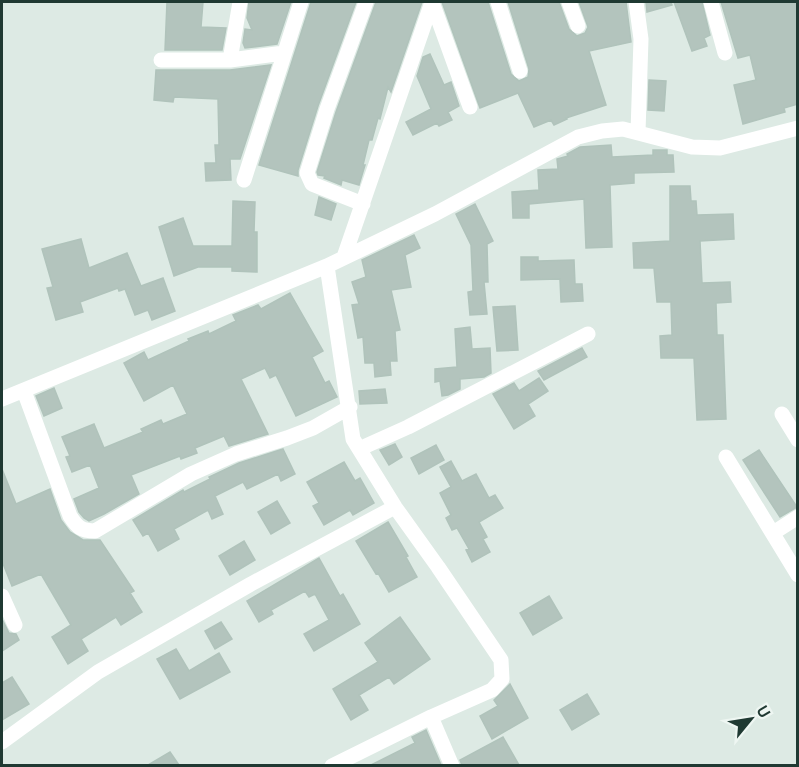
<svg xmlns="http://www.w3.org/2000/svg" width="799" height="767" font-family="'Space Grotesk',sans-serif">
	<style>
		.building { fill: #b3c4bd; stroke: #b0c3bb; stroke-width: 1.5 }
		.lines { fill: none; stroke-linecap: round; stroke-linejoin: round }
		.minor { stroke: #fff; stroke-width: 15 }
	</style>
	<rect width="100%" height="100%" fill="#ddeae4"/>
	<path class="building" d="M167 2H203L201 27 226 28 222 50H165Z
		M249 2H291L277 44 245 48 243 43 245 29 252 30 247 18Z
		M311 2H356L318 106 298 170V176L259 165Z
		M376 2H422L391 92 388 87 380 119 378 118 372 140H369L363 165H365L359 185 342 180 341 185 324 178 325 176 318 175 317 172 336 112Z
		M442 2H488L511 74 519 81 528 77 529 69 508 2H559L569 29 577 36 585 33 588 27 579 2H626L631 42 589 51 606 105 566 118 567 119 554 125 551 120 534 127 518 93 480 108Z
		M646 2H671L672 5 647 12Z
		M674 2H702L710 35 704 38 707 46 692 51Z
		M721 2H798V104L784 108 785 112 743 124 734 85 756 80 750 55 738 58Z
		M430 54 444 85 451 82 459 106 448 112 452 120 439 126 437 123 413 135 406 122 431 109 417 76 423 57Z
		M271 65 240 159H230L231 180 206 181 205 163H216L215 145H219L218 99 174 97 173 102 154 100 156 70H230Z
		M649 80 666 81 664 111 648 110Z
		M611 145 612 157 653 155V150H667V155H673L674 172 634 173V183L610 185 612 247 586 248 584 199 529 204V218H513L512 192 539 190 538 170 558 169 557 159 568 156 567 154 580 147Z
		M670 186H690L691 201H696L697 215 733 214 734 239 700 241 702 283 730 282 731 302 716 303 717 335H723L726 419 697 420 694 358H661L660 336 672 335 671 302H657L654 268H634L633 243 670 241Z
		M319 197 336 204 331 220 315 215Z
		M233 201 255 202 254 232H257V272L232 271V267H198L174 276 159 227 183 218 193 246H232Z
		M475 204 493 241 487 244 488 282H484L487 314 470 315 468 292 473 291 471 245 456 214Z
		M414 235 420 248 405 255 411 287 391 290 400 330 395 331 397 361H390L391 375 375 377 374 363H365L363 337 358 338 352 305 359 304 352 282 366 277 362 260Z
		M81 239 89 268 127 253 141 286 163 278 175 311 152 320 148 310 135 315 125 289 119 291 118 288 80 302 83 312 56 320 47 288 53 287 42 249Z
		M521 257H538V261L574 260 575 284H582L583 301 561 302 560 279 521 280Z
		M290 293 323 351 312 357 325 383 329 381 337 397 296 416 276 375 270 378 265 368 241 379 268 434 229 446 224 436 195 448 197 453 181 459 180 456 131 475 139 494 104 514 89 521 84 518 79 512 74 499 99 488 90 465 72 472 66 457 70 456 62 437 94 424 104 448 143 432 141 429 161 420 163 424 187 414 173 385 144 401 124 363 144 352 148 360 189 341 188 339 208 331 209 334 236 321 233 315 258 305 261 309Z
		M515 306 518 350 497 351 493 307Z
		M470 327 472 349 490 348 491 373 484 377 460 379V389L448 395 442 396 440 381 435 382V369L457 367 455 329Z
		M582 348 587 357 544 380 538 371Z
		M539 378 548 391 528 404 535 416 514 429 493 394 514 383 519 391Z
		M54 388 62 408 44 416 36 396Z
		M385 389 387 403 360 404 359 391Z
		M395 444 402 457 389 465 380 450Z
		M436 445 444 460 419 474 411 458Z
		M283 449 295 474 281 481 278 474 247 489 243 482 215 496 223 514 212 519 208 510 174 529 179 539 158 551 148 533 143 536 133 520 183 490 184 492 210 479 209 477 239 463Z
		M759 450 797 507 780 517 743 460Z
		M451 461 462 481 476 474 489 498 495 495 503 508 479 522 487 537 483 539 490 552 472 562 466 550 469 549 457 528 452 530 446 518 451 515 440 493 451 487 440 467Z
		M344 462 355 481 360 478 374 503 353 515 350 510 324 525 313 506 319 503 307 482Z
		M2 469 16 504 50 489 61 520 70 532 83 540H100L134 591 130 593 142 612 121 625 116 617 81 639 88 651 68 664 52 637 71 625 41 574 12 586 2 561Z
		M277 501 290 523 271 534 258 512Z
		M388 522 408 556 406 557 417 577 389 592 378 573 376 574 356 541Z
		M244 541 255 560 230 575 219 556Z
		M319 558 340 596 343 594 360 624 314 651 304 634 329 620 315 594 309 597 305 591 271 610 273 614 259 622 247 601Z
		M549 596 562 618 533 635 520 613Z
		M400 617 430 659 394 684 389 677 359 695 368 710 351 720 333 689 378 662 365 643Z
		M2 619 9 633 16 634 19 640 2 651Z
		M221 622 232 639 215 649 205 631Z
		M176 649 189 671 219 653 230 672 180 699 157 659Z
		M12 677 29 704 2 720V683Z
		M510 684 528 718 492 739 480 716 498 706 494 700Z
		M587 694 599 714 572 730 560 710Z
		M426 730 441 765H371L415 743 412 737Z
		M503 737 519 765H462L460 760Z
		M170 752 179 765H148Z"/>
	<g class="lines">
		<path class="minor" d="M432 2 470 107
			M498 2 520 71
			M569 2 578 26
			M636 2 641 39 638 132
			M711 2 725 53
			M161 60H230L284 53
			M230 60 240 2
			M244 180 301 2
			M363 204 312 184 307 173 327 109 366 2
			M344 257 432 2
			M327 266 353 439 395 507 438 567 501 660 502 679 492 690 431 717 452 766
			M24 391 70 516C77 527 81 531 95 531L191 474 236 454 287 438 313 428 350 407
			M2 399 327 266 435 214 578 137 602 131 623 129 692 147 720 148 798 128
			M782 414 798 440
			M359 449 408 427 588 334
			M726 457 798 575
			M773 533 798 517
			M2 596 15 625
			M2 742 98 672 251 584 395 507
			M332 766 431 717"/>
	</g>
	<rect width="799" height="767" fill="none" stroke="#1f3932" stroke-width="6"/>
	<g transform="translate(751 719) rotate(60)" stroke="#eef6f2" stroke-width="4.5" paint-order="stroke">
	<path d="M0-4.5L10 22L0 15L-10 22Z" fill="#1f3932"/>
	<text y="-9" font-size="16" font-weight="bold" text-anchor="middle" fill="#1f3932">U</text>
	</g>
</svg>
